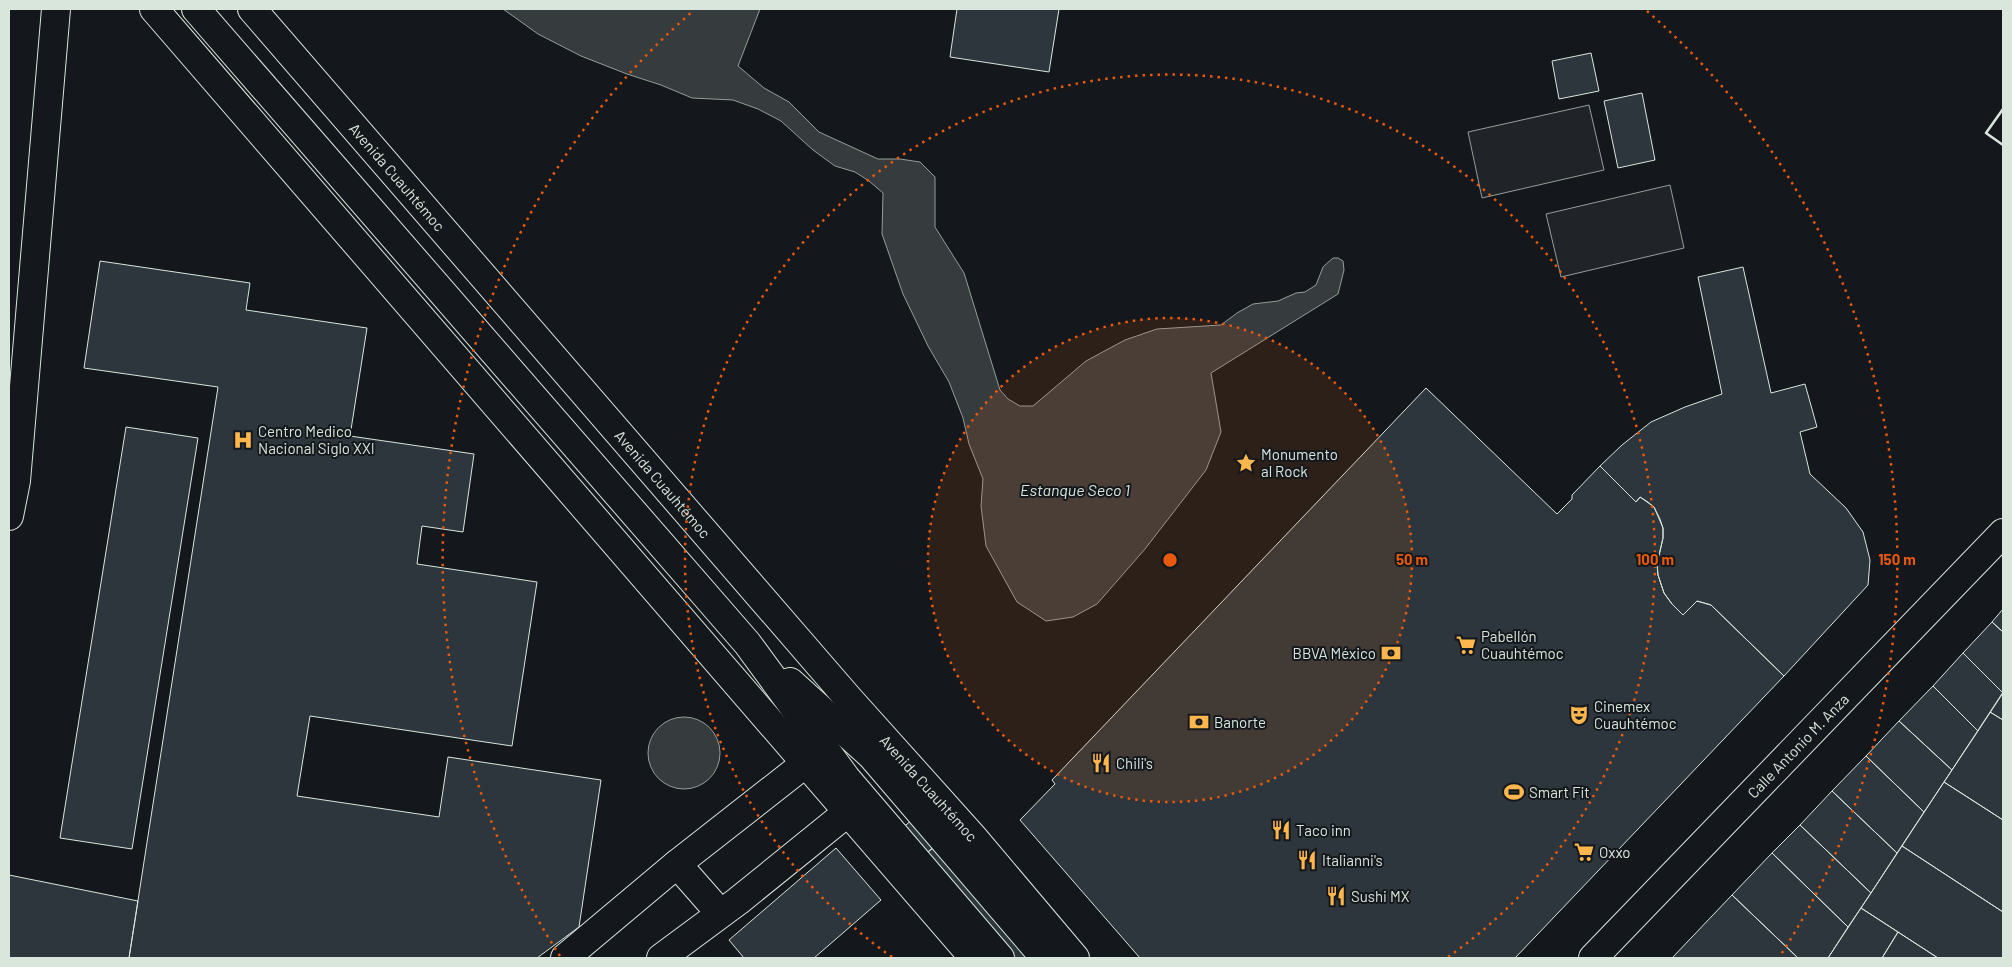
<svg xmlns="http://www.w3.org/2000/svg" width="2012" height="967" font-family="Barlow,sans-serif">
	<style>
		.green { fill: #202428; stroke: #939e99 }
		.water { fill: #363b3e; stroke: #939e99 }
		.building { fill: #2c363c; stroke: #d8e6dc }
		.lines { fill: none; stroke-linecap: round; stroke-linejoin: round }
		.minor-casing { stroke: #d8e6dc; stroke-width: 30 }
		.major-casing { stroke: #d8e6dc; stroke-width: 30 }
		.minor { stroke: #14181c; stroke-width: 28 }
		.major { stroke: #14181c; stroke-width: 28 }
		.wall { stroke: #d8e6dc; stroke-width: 2.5 }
		.ring { fill: none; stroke: #e8590c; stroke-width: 2.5; stroke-dasharray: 2.5 5 }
		.labels { text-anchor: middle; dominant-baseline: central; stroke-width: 4; stroke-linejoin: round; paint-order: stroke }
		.street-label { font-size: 15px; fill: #d8e6dc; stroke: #14181c }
		.poi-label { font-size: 15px; fill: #d8e6dc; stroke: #14181c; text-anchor: start }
		.water-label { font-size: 16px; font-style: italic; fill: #d8e6dc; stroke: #14181c }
		.centre { fill: #e8590c; stroke: #14181c; stroke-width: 2.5 }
		.ring-label { font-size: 15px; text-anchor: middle; font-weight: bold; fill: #e8590c; stroke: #14181c; stroke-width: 4; stroke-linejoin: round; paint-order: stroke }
	</style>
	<rect width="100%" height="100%" fill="#14181c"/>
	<path class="green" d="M1589 105 1604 170 1482 198 1468 132Z
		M1670 185 1684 248 1561 277 1546 214Z"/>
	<path class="water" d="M503 9H760L738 66 764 88 789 102 819 132 878 159H900L920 162 935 177V227L964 273 1000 390 1008 399 1020 406H1033L1086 361 1125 340 1157 329 1221 325 1237 313 1253 304 1278 301 1296 293 1305 292 1316 285 1323 267 1333 258H1338L1343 261 1344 270 1338 294 1211 373 1221 432 1206 470 1145 549 1097 604 1073 617 1046 621 1017 602 986 546 981 506 983 479 969 444 963 418 949 382 928 346 903 294 882 234 883 193 869 181 855 172 835 166 813 150 781 121 758 109 733 100 692 98 661 85 627 74 581 56 538 34Z
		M648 753a36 36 0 1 1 72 0a36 36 0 1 1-72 0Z"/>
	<path class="building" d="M957 9H1059L1049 72 950 57Z
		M1591 53 1599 91 1559 99 1552 61Z
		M1642 93 1655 160 1618 168 1604 101Z
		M100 261 250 283 246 310 367 328 350 436 474 454 463 532 422 526 417 564 537 582 512 746 310 716 297 796 439 817 448 757 601 780 579 927 537 958H129L218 387 84 368Z
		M1743 267 1771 393 1805 384 1817 427 1800 432 1810 474 1846 508 1863 532 1870 560 1868 585 1784 676 1711 605 1697 601 1683 615 1672 604 1664 593 1658 575 1657 564 1663 538V528L1660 519 1654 507 1640 497 1636 502 1600 466 1622 445 1651 422 1685 407 1722 394 1698 277Z
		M1426 388 1557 514 1572 499V495L1600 466 1636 502 1640 497 1648 502 1654 507 1663 528V538L1657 564 1658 575 1664 593 1672 604 1683 615 1697 601 1711 605 1784 676 1515 958H1140L1020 820 1055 784 1052 780Z
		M126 427 198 438 132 849 60 838Z
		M2003 609V632L1992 622Z
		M1992 622 2003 632V693L1963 653Z
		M1963 653 2003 693 1978 731 1933 686Z
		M1933 686 1978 731 1952 770 1899 721Z
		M2003 692V720L1990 712Z
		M1990 712 2003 720V820L1944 782Z
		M1899 721 1952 770 1924 812 1866 756Z
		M1866 756 1924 812 1897 853 1832 791Z
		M1944 782 2003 820V912L1902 846Z
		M1832 791 1897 853 1871 893 1800 825Z
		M913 819 936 845 923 856 900 830Z
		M1800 825 1871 893 1848 927 1772 853Z
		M944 839 1045 958H998L916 862Z
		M1902 846 2003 912V958H1938L1861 908Z
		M836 848 881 900 814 958H744L729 940Z
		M1772 853 1848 927 1828 958H1798L1732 895Z
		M9 875 138 901 129 958H9Z
		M1732 895 1798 958H1672Z
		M1861 908 1898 932 1882 958H1828Z
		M1898 932 1938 958H1882Z"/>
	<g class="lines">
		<defs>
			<g id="minor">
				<path d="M196 9 747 643 846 778 1000 958"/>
				<path d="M9 516 16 481 56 9"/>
				<path d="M790 682 871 755 1045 958"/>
				<path d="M677 864 720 913"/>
				<path d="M565 958 677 864 806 763"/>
				<path d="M661 958 738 901 848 812"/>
				<path id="s1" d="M1593 958 2003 533"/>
			</g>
			<g id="major">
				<path d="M154 9 974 958"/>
				<path id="s2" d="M252 9 849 699 972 836 1075 958"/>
			</g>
		</defs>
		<use href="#minor" class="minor-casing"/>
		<use href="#major" class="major-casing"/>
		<use href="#minor" class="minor"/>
		<use href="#major" class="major"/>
		<path class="wall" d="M2003 109 1986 133 2003 145"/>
	</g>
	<circle cx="1170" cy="560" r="242" fill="#e8590c" fill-opacity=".12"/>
	<g class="ring">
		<circle cx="1170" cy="560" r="242"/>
		<path d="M892 957A485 485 0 1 1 1448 957"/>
		<path d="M560 956A727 727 0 0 1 693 11M1647 11A727 727 0 0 1 1780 956"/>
	</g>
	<defs>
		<symbol id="hospital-bare" viewBox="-9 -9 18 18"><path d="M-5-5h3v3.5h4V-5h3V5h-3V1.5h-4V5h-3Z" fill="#ffb74d" stroke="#14181c" stroke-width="2.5" paint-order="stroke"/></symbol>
		<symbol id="sight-bare" viewBox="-9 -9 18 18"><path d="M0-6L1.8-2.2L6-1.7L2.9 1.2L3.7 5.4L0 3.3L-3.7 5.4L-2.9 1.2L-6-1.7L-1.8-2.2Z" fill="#ffb74d" stroke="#14181c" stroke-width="2.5" paint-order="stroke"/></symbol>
		<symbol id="supermarket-bare" viewBox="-9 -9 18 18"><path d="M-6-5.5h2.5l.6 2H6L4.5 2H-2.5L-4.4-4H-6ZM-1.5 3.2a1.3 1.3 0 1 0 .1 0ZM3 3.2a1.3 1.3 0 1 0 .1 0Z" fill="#ffb74d" stroke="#14181c" stroke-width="2.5" paint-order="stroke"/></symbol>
		<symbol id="bank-bare" viewBox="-9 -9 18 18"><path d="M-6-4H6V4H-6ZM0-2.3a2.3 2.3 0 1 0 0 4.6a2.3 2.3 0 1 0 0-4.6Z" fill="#ffb74d" stroke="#14181c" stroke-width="2.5" paint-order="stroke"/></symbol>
		<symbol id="theatre-bare" viewBox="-9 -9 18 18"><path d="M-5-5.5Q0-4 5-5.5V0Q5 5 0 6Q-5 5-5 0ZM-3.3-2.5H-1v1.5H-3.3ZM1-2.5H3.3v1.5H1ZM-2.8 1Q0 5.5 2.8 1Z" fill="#ffb74d" stroke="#14181c" stroke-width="2.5" paint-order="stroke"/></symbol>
		<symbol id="restaurant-bare" viewBox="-9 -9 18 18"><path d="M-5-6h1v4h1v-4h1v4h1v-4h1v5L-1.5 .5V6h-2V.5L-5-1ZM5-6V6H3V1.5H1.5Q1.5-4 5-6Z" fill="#ffb74d" stroke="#14181c" stroke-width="2.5" paint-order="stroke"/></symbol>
		<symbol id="stadium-bare" viewBox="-9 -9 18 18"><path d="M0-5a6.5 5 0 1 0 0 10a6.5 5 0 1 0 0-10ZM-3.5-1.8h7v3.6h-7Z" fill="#ffb74d" stroke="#14181c" stroke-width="2.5" paint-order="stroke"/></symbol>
	</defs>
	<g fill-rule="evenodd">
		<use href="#hospital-bare" x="229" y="426" width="28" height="28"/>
		<use href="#sight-bare" x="1232" y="449" width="28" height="28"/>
		<use href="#supermarket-bare" x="1452" y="631" width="28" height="28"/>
		<use href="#bank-bare" x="1377" y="639" width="28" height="28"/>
		<use href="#theatre-bare" x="1565" y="701" width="28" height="28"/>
		<use href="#bank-bare" x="1185" y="708" width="28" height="28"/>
		<use href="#restaurant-bare" x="1087" y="749" width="28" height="28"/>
		<use href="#stadium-bare" x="1500" y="778" width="28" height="28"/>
		<use href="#restaurant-bare" x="1267" y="816" width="28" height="28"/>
		<use href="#supermarket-bare" x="1570" y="838" width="28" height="28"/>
		<use href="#restaurant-bare" x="1293" y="846" width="28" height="28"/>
		<use href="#restaurant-bare" x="1322" y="882" width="28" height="28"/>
	</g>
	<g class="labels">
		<g class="street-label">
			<text stroke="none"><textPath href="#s2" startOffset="222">Avenida Cuauhtémoc</textPath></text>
			<text stroke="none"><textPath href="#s2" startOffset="628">Avenida Cuauhtémoc</textPath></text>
			<text stroke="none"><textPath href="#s1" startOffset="295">Calle Antonio M. Anza</textPath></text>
			<text stroke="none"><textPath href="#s2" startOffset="1032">Avenida Cuauhtémoc</textPath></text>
		</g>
		<g class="poi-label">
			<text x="258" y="431">Centro Medico<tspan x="258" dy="17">Nacional Siglo XXI</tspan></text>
			<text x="1261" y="454">Monumento<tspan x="1261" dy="17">al Rock</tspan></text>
			<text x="1481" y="636">Pabellón<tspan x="1481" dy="17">Cuauhtémoc</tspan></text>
			<text x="1376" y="653" text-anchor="end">BBVA México</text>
			<text x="1594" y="706">Cinemex<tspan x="1594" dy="17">Cuauhtémoc</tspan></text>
			<text x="1214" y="722">Banorte</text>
			<text x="1116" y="763">Chili's</text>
			<text x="1529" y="792">Smart Fit</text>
			<text x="1296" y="830">Taco inn</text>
			<text x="1599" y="852">Oxxo</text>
			<text x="1322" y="860">Italianni's</text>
			<text x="1351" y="896">Sushi MX</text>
		</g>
		<g class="water-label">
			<text x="1075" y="489">Estanque Seco 1</text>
		</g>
	</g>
	<circle cx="1170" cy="560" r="8" class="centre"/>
	<g class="ring-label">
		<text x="1412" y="565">50 m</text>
		<text x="1655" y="565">100 m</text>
		<text x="1897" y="565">150 m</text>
	</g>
	<rect width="2012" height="967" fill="none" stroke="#d8e6dc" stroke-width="20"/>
</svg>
